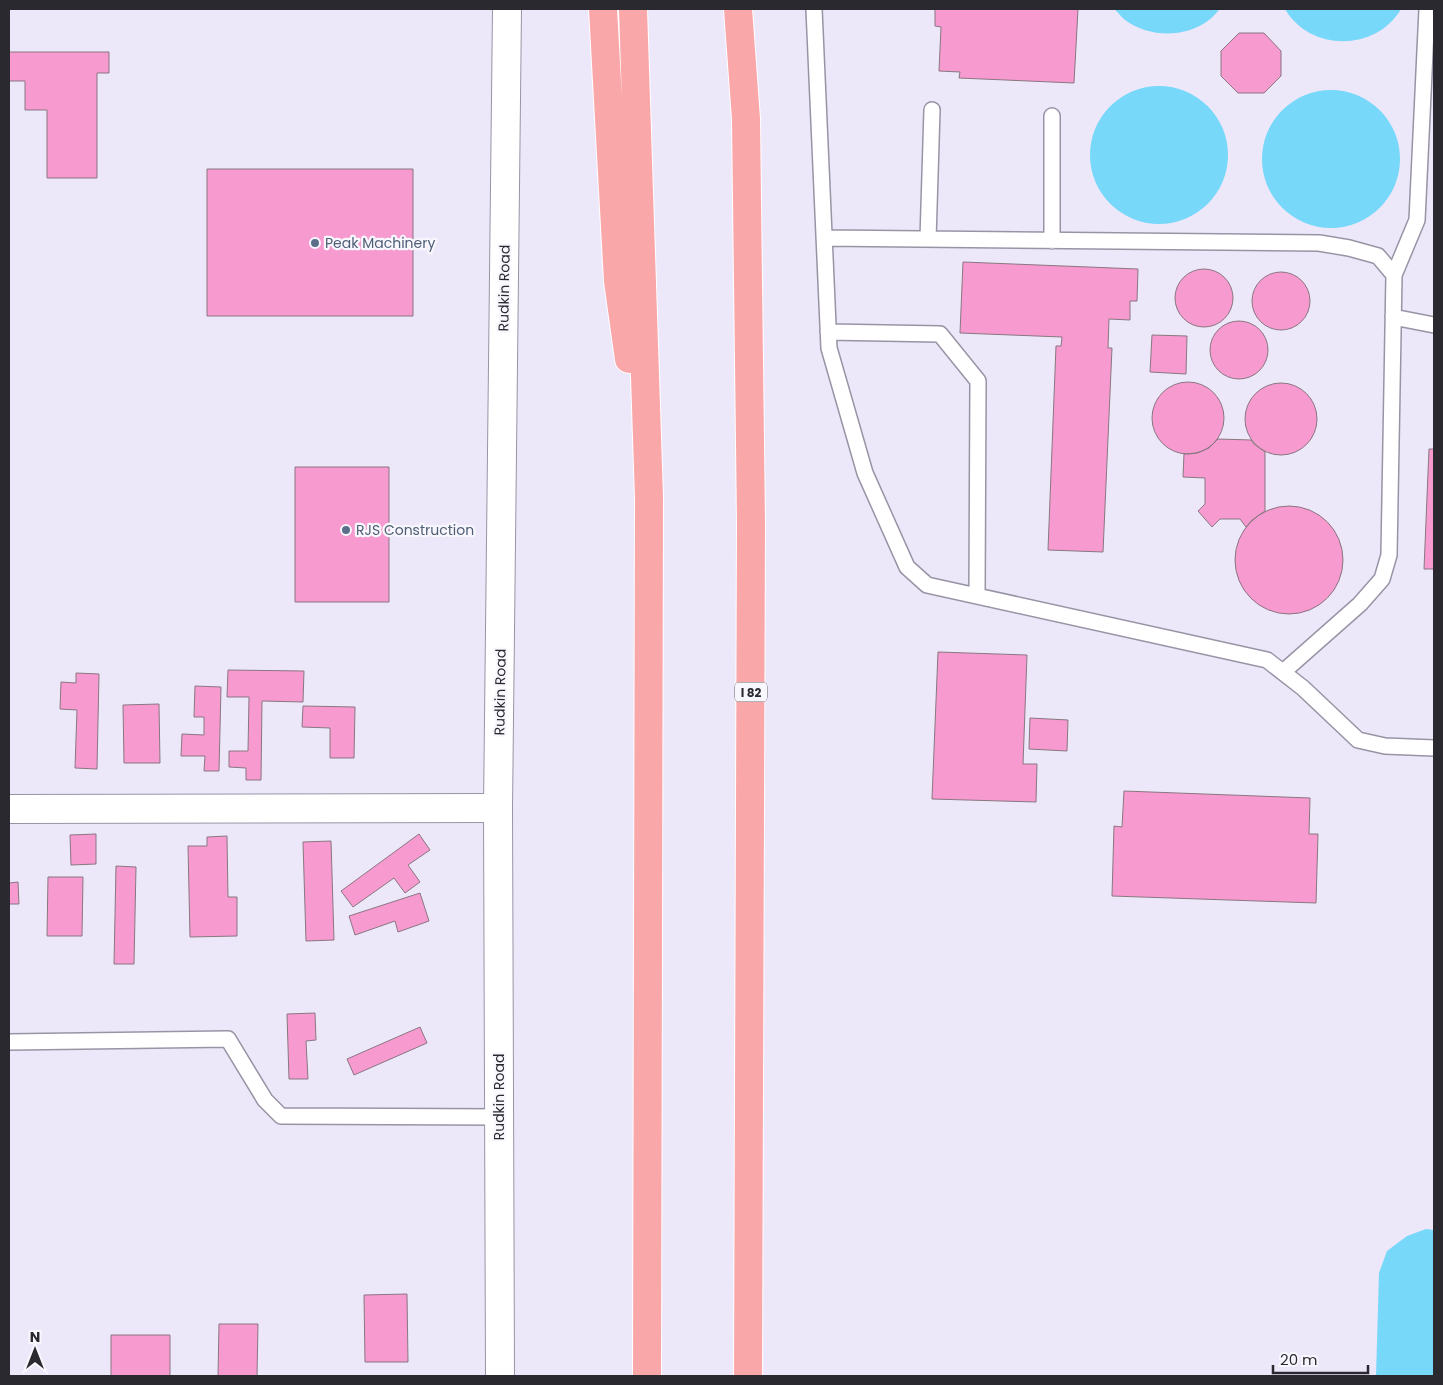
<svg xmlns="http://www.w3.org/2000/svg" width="1443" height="1385" font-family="Poppins,sans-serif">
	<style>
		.water { fill: #77d8f9 }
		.building { fill: #f79ad0; stroke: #897781 }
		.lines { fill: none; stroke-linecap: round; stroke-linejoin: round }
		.lane-casing { stroke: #9994a5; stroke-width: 18 }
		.street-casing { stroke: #9994a5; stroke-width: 30 }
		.secondary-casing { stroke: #9994a5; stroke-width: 30 }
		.highway-casing { stroke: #fff; stroke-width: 30 }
		.lane { stroke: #fff; stroke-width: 15 }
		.street { stroke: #fff; stroke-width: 28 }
		.secondary { stroke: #fff; stroke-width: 28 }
		.highway { stroke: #faa7aa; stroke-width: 28 }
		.service-dot { fill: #5c6f8a; stroke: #f9f7fe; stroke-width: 2 }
		.labels { text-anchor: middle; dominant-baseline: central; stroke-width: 4.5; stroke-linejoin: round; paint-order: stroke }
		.shield { fill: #f9f7fe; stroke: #69676e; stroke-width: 1 }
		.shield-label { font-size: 12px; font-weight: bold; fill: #2b2930 }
		.service-label { font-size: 14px; fill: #4e5e75; stroke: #f9f7fe; text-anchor: start }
		.street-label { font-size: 14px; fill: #2b2930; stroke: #f9f7fe }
	</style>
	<rect width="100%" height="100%" fill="#ede7fa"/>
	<path class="water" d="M1114 9H1220C1217 12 1213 17 1209 20 1185 38 1150 38 1125 20 1121 17 1118 12 1114 9Z
		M1285 9H1401C1376 52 1310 52 1285 9Z
		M1090 155a69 69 0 1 1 138 0a69 69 0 1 1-138 0Z
		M1262 159a69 69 0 1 1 138 0a69 69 0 1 1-138 0Z
		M1426 1229 1434 1230V1376H1376L1379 1273 1387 1251 1407 1236Z"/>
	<path class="building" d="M935 9H1078L1074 83 959 78 960 72 939 71 941 27 935 26Z
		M1239 33H1264L1281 51V76L1264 93H1238L1221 76V51Z
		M9 52H109V73H97V178H47V110H25V81H9Z
		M207 169H413V316H207Z
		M963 262 1138 269 1137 301H1130V320L1109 319 1108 348H1112L1103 552 1048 550 1056 346H1061L1062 337 960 333Z
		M1175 298a29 29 0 1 1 58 0a29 29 0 1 1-58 0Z
		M1252 301a29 29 0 1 1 58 0a29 29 0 1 1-58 0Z
		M1210 350a29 29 0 1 1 58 0a29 29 0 1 1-58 0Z
		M1152 335 1187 336 1186 374 1150 372Z
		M1152 418a36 36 0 1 1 72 0a36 36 0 1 1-72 0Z
		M1245 419a36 36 0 1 1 72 0a36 36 0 1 1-72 0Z
		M1218 439 1251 440 1254 444 1265 452V511L1252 520 1246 527 1240 519H1220L1212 527 1198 511 1205 504V478L1183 477 1184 454 1197 453 1209 448Z
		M1429 449H1434V569H1424Z
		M295 467H389V602H295Z
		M1235 560a54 54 0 1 1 108 0a54 54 0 1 1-108 0Z
		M938 652 1027 655 1023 764H1037L1036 802 932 799Z
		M228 670 304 671 303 702 262 701 261 780H246V768L229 767V751H248L249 697H227Z
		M76 673 99 674 97 769 75 768 77 710 60 709 61 682 76 683Z
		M195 686 221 687 219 771H204L205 756H181L182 734 204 735V717H194Z
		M159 704 160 763H124L123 705Z
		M303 706 355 707 354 758H330V728L302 727Z
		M1030 718 1068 720 1067 751 1029 749Z
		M1124 791 1310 798 1309 834H1318L1316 903 1112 896 1114 826 1122 827Z
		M96 834V864L71 865 70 835Z
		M419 834 430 850 408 865 420 882 405 893 394 878 353 907 341 891Z
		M227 836 228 897H237V936L190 937 188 846H207V837Z
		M331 841 334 940 306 941 303 842Z
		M116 866 136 867 134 964H114Z
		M48 877H83L82 936H47Z
		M18 882 19 904H9V883Z
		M420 893 429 921 398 932 395 921 355 935 349 916Z
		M315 1013 316 1040 306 1041 308 1079H289L287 1014Z
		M420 1027 427 1043 354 1075 347 1059Z
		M407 1294 408 1362H365L364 1295Z
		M219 1324H258L257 1376H218Z
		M111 1335H170V1376H111Z"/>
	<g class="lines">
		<defs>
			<path id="lane" d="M814 9 829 348 865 473 907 567 927 585 1267 660 1303 688 1358 740 1385 746 1434 748
				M1052 116V241
				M824 238 1319 243 1349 248 1378 256 1394 275 1389 555 1382 579 1360 604 1283 672
				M928 239 932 110
				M1394 275 1417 220 1427 9
				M1393 317 1434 325
				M828 332 940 334 978 381 977 596
				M9 1042 228 1039 265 1100 281 1116 499 1117"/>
			<path id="street" d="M9 809 498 808"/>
			<path id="secondary" d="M500 1376 498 808 507 9"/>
			<path id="highway" d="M603 9 618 281 629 359
				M633 9 649 498 647 1376
				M738 9 746 119 751 523 748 1376"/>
		</defs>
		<use href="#lane" class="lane-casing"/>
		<use href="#street" class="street-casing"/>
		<use href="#secondary" class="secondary-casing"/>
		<use href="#highway" class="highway-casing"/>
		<use href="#lane" class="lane"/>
		<use href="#street" class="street"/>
		<use href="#secondary" class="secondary"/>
		<use href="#highway" class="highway"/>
	</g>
	<g class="service-dot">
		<circle cx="315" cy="243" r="5"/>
		<circle cx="346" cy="530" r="5"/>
	</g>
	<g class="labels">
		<rect class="shield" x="735" y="682.5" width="32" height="19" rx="4"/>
		<g class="shield-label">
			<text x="751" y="692">I 82</text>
		</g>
		<g class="service-label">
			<text x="325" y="243">Peak Machinery</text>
			<text x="356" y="530">RJS Construction</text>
		</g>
		<g class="street-label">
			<text transform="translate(504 288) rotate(-89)">Rudkin Road</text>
			<text transform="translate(500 692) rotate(-89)">Rudkin Road</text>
			<text transform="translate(499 1097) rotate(-90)">Rudkin Road</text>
		</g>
	</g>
	<rect width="1443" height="1385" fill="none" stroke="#2b2930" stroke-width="20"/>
	<g transform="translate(35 1350)" stroke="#f9f7fe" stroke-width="4" paint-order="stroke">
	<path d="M0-4L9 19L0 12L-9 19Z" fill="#2b2930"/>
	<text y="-8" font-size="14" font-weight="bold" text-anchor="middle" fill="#2b2930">N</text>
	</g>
	<path d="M1273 1365v8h95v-8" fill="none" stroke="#2b2930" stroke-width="2.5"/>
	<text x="1280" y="1365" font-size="15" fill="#2b2930" stroke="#f9f7fe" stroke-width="4" paint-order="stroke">20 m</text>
</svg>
